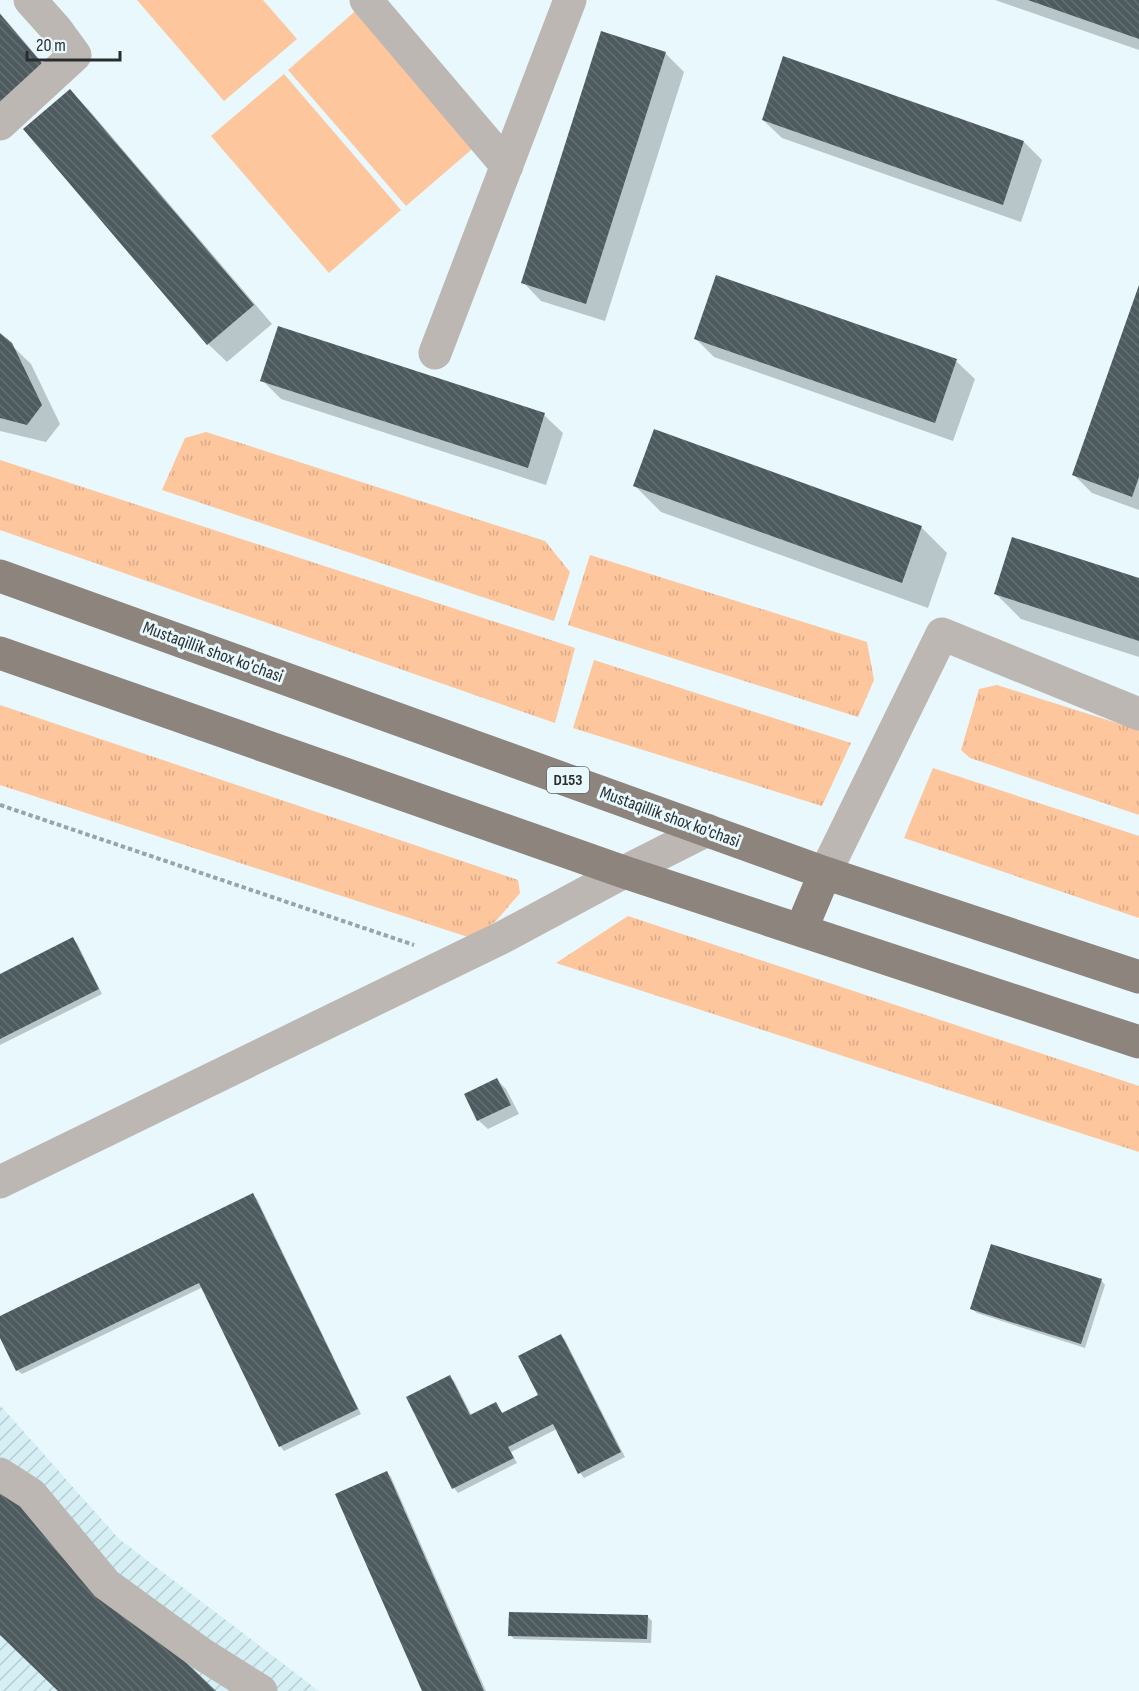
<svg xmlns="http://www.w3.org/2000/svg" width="1139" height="1691" font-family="'Sofia Sans Condensed',sans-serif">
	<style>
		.industrial { fill: url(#industrial-furrows) }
		.grass { fill: url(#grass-tufts) }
		.pitch { fill: #fdc69d }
		.shadow { fill: #0003 }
		.building { fill: url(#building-back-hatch) }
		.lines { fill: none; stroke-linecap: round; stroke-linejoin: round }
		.path { stroke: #98a4a7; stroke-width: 4; stroke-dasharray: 4.5 3; stroke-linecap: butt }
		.minor { stroke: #bcb7b3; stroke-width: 33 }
		.major { stroke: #8d847d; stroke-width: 33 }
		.labels { text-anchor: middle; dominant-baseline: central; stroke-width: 6; stroke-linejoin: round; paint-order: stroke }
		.shield { fill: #e8f8fc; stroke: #626b6d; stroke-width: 1.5 }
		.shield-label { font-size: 16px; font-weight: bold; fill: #282e30 }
		.street-label { font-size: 18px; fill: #282e30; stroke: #e8f8fc }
	</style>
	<defs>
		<pattern id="industrial-furrows" width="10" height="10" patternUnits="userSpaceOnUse" patternTransform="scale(1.5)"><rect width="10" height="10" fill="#d5eff5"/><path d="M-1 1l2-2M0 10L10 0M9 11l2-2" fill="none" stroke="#b7cdd2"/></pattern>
		<pattern id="grass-tufts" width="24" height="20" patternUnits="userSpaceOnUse" patternTransform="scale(1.5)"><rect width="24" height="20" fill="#fdc69d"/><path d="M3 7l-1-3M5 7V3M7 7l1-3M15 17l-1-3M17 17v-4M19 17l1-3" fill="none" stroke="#d9aa88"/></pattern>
		<pattern id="building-back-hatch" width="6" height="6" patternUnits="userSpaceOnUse" patternTransform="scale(1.5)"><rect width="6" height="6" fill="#4d5b5e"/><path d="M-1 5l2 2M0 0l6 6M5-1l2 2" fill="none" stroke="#646f72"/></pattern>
	</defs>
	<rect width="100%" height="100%" fill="#e8f8fc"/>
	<path class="industrial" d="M0 1405 119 1539 319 1691H0Z"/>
	<path class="grass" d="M206 432 545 541 570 572 554 621 162 490 185 438Z
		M0 460 575 648 555 723 0 530Z
		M590 555 867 642 874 680 858 717 568 625Z
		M594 660 851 743 822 806 573 728Z
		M997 685 1139 730V815L970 758 961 750 979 689Z
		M0 705 518 880 520 893 496 921 471 938 0 785Z
		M933 768 1139 836V918L904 838Z
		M628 916 1139 1086V1152L556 963Z"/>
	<path class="pitch" d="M137 0H263L297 39 224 101Z
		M360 7 478 144 406 206 288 70Z
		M284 74 401 210 329 273 211 136Z"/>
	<path class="shadow" d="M995 0H1139V50Z
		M0 13 63 87 0 107Z
		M665 53 684 72 605 321 541 301 523 282Z
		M70 91 89 110 272 324 227 362 208 344 26 129Z
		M763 120 1024 142 1042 160 1021 222 782 138Z
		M717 277 956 361 975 379 953 441 714 357 696 339Z
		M1139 288V510L1092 493 1074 475Z
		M279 328 544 415 563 433 546 485 281 399 262 380Z
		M0 334 31 364 60 424 46 442 0 431Z
		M635 486 921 527 947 553 928 608 661 512Z
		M1139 580V657L1021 619 996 594Z
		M72 939 77 943 102 994 0 1045V976Z
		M497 1080 506 1089 519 1114 488 1129 478 1120Z
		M253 1195 257 1199 361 1414 284 1451 280 1446 203 1287 22 1374 17 1370 0 1335V1317Z
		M1101 1280 1105 1285 1085 1348 977 1313 972 1309Z
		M561 1336 565 1340 625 1457 584 1478 580 1473 557 1429 511 1452 517 1463 458 1493 454 1488 408 1398 450 1377 454 1381 472 1416 496 1404 503 1414 540 1396Z
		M387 1473 391 1477 486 1691H424Z
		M648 1617 652 1621 651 1643 514 1639 510 1635Z"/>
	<path class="building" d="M1028 0H1139V39Z
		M0 14 46 68 0 106Z
		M601 31 666 52 586 304 521 283Z
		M783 56 1024 141 1003 205 762 120Z
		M70 89 254 305 207 345 23 129Z
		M716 275 957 359 935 423 694 339Z
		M1139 285V477L1132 497 1072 475Z
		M278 326 545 413 528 468 260 381Z
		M0 333 12 343 42 405 27 425 0 418Z
		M654 429 922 526 902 583 633 486Z
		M1012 537 1139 578V641L994 594Z
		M73 937 99 989 0 1039V974Z
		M497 1078 511 1105 477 1121 464 1094Z
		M253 1193 358 1409 279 1447 199 1283 16 1371 0 1338V1316Z
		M991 1244 1102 1279 1081 1344 970 1309Z
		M561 1334 621 1452 578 1474 553 1424 508 1447 514 1458 452 1489 406 1397 450 1375 470 1415 496 1402 502 1413 538 1395 518 1356Z
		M387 1471 484 1691H422L335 1494Z
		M0 1484 216 1691H58L0 1635Z
		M509 1612 648 1615 647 1639 508 1636Z"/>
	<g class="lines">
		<path class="path" d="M0 805 414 945"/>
		<path class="minor" d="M366 0 507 166
			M0 124 75 55 56 29 30 0
			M435 353 570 0
			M825 873 942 634 1139 714
			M0 1182 505 936 624 872 707 830
			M0 1474 31 1494 106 1584 202 1654 261 1691"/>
		<path class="major" d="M0 576 825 873 1139 977
			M0 653 624 872 1139 1042
			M801 930 825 873"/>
	</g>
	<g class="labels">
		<rect class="shield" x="547" y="767" width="42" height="26" rx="4.5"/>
		<g class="shield-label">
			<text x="568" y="780">D153</text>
		</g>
		<g class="street-label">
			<text transform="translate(213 652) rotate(20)">Mustaqillik shox ko'chasi</text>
			<text transform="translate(670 817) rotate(20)">Mustaqillik shox ko'chasi</text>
		</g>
	</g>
	<path d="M27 51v9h93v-9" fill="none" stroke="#282e30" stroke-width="3"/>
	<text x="36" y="51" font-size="18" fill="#282e30" stroke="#e8f8fc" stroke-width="4.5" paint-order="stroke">20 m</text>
</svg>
